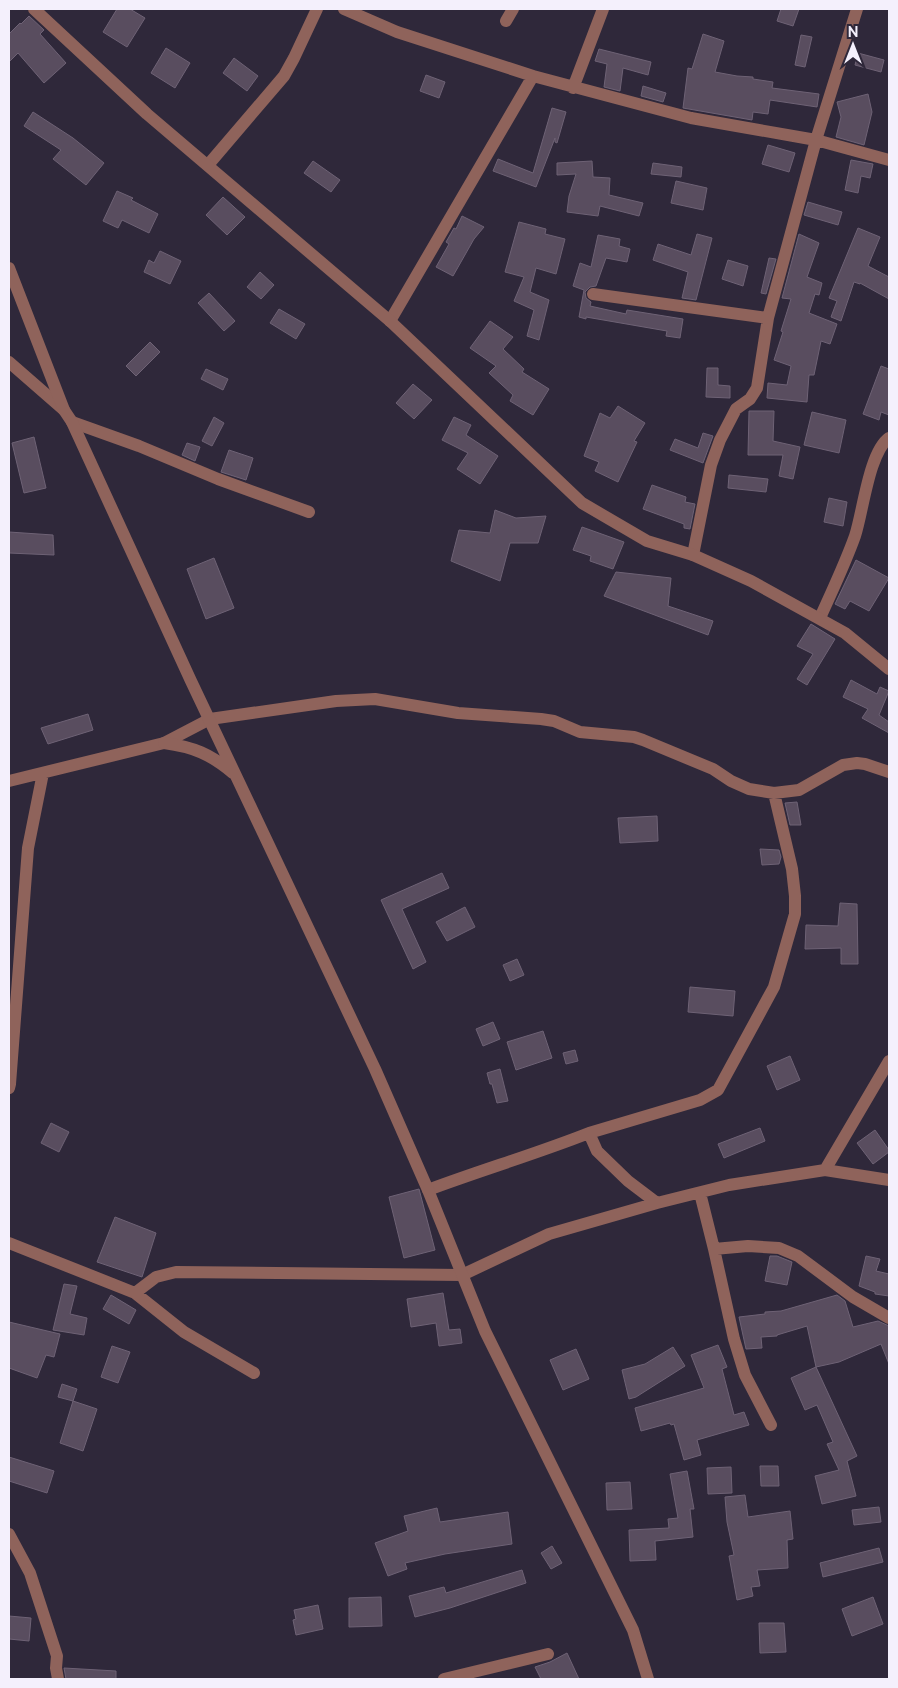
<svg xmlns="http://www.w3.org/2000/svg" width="898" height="1688" font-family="Raleway,sans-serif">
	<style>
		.building { fill: #594d5f; stroke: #6e6275 }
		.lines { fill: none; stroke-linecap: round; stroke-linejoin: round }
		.minor { stroke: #8f635b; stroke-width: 12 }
		.tertiary { stroke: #8f635b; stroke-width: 12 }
	</style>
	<rect width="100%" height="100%" fill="#2f283a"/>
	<path class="building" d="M117 9H130L145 18 127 47 103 32Z
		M781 9H799L793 26 777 21Z
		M29 16 44 30 40 34 66 63 44 83 18 53 9 62V34L20 23 21 24Z
		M703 34 724 41 715 72 737 76 753 77V79L773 82 772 88 819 94 817 107 770 100 768 114 753 112 752 120 683 108 688 68 692 69Z
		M801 35 812 37 805 67 795 65Z
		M166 48 190 63 175 88 151 73Z
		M599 49 651 62 648 75 623 68 620 91 604 87 607 64 595 61Z
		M858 53 884 60 881 72 855 65Z
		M234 58 258 76 247 91 223 73Z
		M426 75 445 82 439 98 420 91Z
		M643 86 666 93 663 102 641 96Z
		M868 94 872 112 864 145 836 137 841 117 837 102Z
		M552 108 566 112 557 143 555 142V138L536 187 493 171 498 159 533 173Z
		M33 112 73 138 104 163 86 185 53 159 61 150 24 126Z
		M768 145 795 153 789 172 762 164Z
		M851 160 873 164 870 178 861 176 858 193 845 190Z
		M313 161 340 180 331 192 304 173Z
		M592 161 593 177 610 178 609 195 643 203 639 216 600 206 598 216 567 212 569 196 576 174 557 175V163Z
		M653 163 682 167 681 177 651 174Z
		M676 181 707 188 703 210 671 203Z
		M117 191 133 198 131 200 158 214 149 233 122 220 118 228 103 221Z
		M223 197 245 217 227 235 206 215Z
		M808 202 842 212 838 225 804 215Z
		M462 216 484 227 474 239 453 276 436 267 449 244 446 242 454 228 456 229Z
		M519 222 546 229 545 234 565 239 556 274 536 268 530 292 549 300 539 340 527 336 534 310 514 301 524 277 505 272Z
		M858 228 880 237 868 266 889 277V299L860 283V284L854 282 841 321 831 317 837 301 829 298Z
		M697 234 712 238 696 300 682 298 688 272 653 260 658 244 691 255Z
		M799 234 819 243 807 277 822 283 819 295 815 294 809 313 837 324 830 344 821 341 814 375H809L807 402 767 398 768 383 787 385 791 366 774 360 783 332 781 331 791 299 782 298Z
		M598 235 620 239 619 246 630 249 627 262 606 258 596 286 590 287 585 292 586 298 591 302 590 306 626 314 627 310 683 319 680 338 666 336 667 331 586 317V319L579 317 584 290 573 286 580 263 591 267Z
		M160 251 181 261 170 284 144 272 149 260 154 263Z
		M769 258 776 259 766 294 761 293Z
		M728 260 748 266 743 286 722 279Z
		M260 272 274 285 261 299 247 287Z
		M209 293 235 321 224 331 198 303Z
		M279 309 305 324 296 339 270 323Z
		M490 321 513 337 503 349 524 369 522 372 549 389 533 415 510 401 513 395 489 373 496 366 470 348Z
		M150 342 160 352 136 376 126 366Z
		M881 366 889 369V415L881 412 879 420 863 414Z
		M707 368H718V385L730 386V398L706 397Z
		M206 369 228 379 223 390 201 379Z
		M413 384 432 400 414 419 396 403Z
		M618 406 645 423 634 441 637 442 618 482 595 471 599 462 584 456 600 413 610 418Z
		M749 411H774L773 441 800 447 793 479 779 476 783 455H748Z
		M812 412 846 420 839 453 804 445Z
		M214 417 224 423 212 446 202 441Z
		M454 417 471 425 466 435 498 456 480 484 457 469 468 453 442 440Z
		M703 433 713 436 703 463 670 450 675 439 698 448Z
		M34 437 46 488 24 493 12 443Z
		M187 443 200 447 195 461 182 455Z
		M229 450 253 458 246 480 221 472Z
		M729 475 768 479 766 492 728 488Z
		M652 485 686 497 685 502 695 504 690 529 684 528V524L643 509Z
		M829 498 847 502 843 526 824 522Z
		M495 510 516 518 546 516 538 543H510L500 581 451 561 459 530 490 533Z
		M582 527 624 542 613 569 590 561 591 556 573 550Z
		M9 532 53 535 54 555 9 553Z
		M214 558 234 608 206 619 187 569Z
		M856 560 889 578 869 611 850 601 845 609 835 604Z
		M616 572 671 578 668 606 713 621 708 635 604 596Z
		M811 624 835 639 807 685 797 679 813 654 797 646Z
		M851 680 877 694 880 687 889 691 879 715 889 722V733L862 718 868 709 843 697Z
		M88 714 93 730 48 744 41 728Z
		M797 802 801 825H790L785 803Z
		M657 816 658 841 620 843 618 818Z
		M760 849 779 850 781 857 779 864 762 865Z
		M442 873 449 888 402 909 426 962 413 969 381 900Z
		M840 903 857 904 858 964H841V948L805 949 806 925 838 926Z
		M465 907 475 927 447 941 436 922Z
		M517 959 524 975 510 981 503 965Z
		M690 987 735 991 733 1016 688 1012Z
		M493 1022 500 1039 483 1046 476 1029Z
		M543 1031 552 1058 516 1070 507 1042Z
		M575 1050 578 1061 566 1064 563 1053Z
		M790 1056 800 1080 777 1090 767 1066Z
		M500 1069 508 1101 497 1103 492 1084H490L487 1073Z
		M51 1123 69 1132 59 1152 41 1143Z
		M760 1128 765 1141 724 1158 718 1144Z
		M875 1130 889 1150V1152L873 1164 857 1143Z
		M419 1189 435 1250 404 1258 389 1197Z
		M115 1217 156 1233 142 1277 97 1262Z
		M770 1256H777L792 1262 787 1285 765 1281Z
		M866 1256 880 1259 876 1271 889 1274V1296L875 1294V1292L859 1286Z
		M64 1284 77 1286 70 1314 87 1318 84 1335 53 1330Z
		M443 1293 449 1330 460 1329 462 1343 439 1346 436 1323 411 1327 407 1299Z
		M111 1295 136 1310 129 1324 103 1309Z
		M837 1295 845 1301 853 1327 878 1321 889 1326V1364L881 1344 839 1362 816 1367 807 1326 777 1335V1336L761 1337 762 1348 746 1349 739 1317 765 1314V1312L781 1311Z
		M9 1322 60 1334 54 1357 46 1355 37 1378 9 1368Z
		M718 1345 727 1367 722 1369 734 1415 744 1412 749 1425 697 1440 701 1455 684 1460 674 1424 671 1425 670 1423 641 1431 635 1408 704 1388 691 1355Z
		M112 1346 130 1352 118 1383 101 1377Z
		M673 1347 685 1366 636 1397 629 1399 622 1370 645 1364Z
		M576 1349 589 1379 563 1390 550 1360Z
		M816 1367 857 1456 847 1461 856 1496 822 1504 815 1476 839 1470 827 1444 833 1442 817 1405 805 1410 791 1378Z
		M62 1384 77 1389 73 1401 58 1397Z
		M73 1401 97 1409 83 1451 60 1443Z
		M9 1457 54 1471 47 1493 9 1481Z
		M760 1466H778L779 1486H761Z
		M731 1467 732 1493 708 1494 707 1468Z
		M687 1471 694 1509H690L693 1537 655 1541 656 1560 630 1561 629 1530 669 1528 668 1519 678 1518 670 1474Z
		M630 1482 632 1509 607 1510 606 1483Z
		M745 1495 748 1517 790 1511 793 1539 787 1540 788 1568 757 1570 760 1586 751 1587 753 1596 737 1600 729 1556 734 1555 727 1522 725 1497Z
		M879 1507 881 1522 854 1525 852 1510Z
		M437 1508 440 1522 508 1512 512 1544 445 1554 405 1563 407 1569 388 1576 375 1543 408 1531 404 1516Z
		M552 1546 562 1563 551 1569 541 1553Z
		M879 1548 883 1562 823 1577 820 1563Z
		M522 1570 526 1583 450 1608 415 1617 409 1596 444 1587 446 1593Z
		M381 1597 382 1626 349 1627V1598Z
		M873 1597 883 1624 852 1636 842 1609Z
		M318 1605 323 1629 296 1635 293 1620 296 1619 294 1610Z
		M9 1616 31 1618 29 1641 9 1639Z
		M759 1623H784L786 1652 760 1653Z
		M567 1653 579 1679H541L535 1667 550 1662Z
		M64 1668 116 1671V1679H66Z"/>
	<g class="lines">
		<path class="minor" d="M344 9 397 32 533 76
			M857 9 816 140 889 160
			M506 21 513 9
			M573 88 603 9
			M208 165 284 76 294 58 317 9
			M593 294 768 318
			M390 321 533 76 691 118 816 140 768 318 757 388 750 399 736 409 720 440 711 465 693 555
			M9 362 64 410
			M72 422 139 446 218 479 309 512
			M820 618C832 591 845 564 855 536 863 512 869 452 889 438
			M9 781 164 743 210 719 336 701 375 699 458 713 541 719 554 721 580 732 634 737 643 740 713 769 731 781 749 789 774 793 799 790 843 765 857 763 865 764 889 772
			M9 1088 10 1084 28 848 43 773
			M589 1133 700 1100 718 1090 774 987 795 914V896L792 869 774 793
			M825 1170 889 1180
			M428 1190C481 1170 536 1154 589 1133L597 1151 628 1181 657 1203 729 1185 825 1170 889 1061
			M700 1193 714 1249 748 1246 779 1248 798 1256 853 1297 889 1318
			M9 1243 135 1293 184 1332 254 1373
			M714 1249 734 1339 745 1375 771 1425
			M135 1293 156 1277 176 1272 462 1275 549 1234 657 1203
			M9 1534 30 1573 57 1656 56 1668 58 1679
			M444 1679 548 1654"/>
		<path class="tertiary" d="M34 9 147 114 390 321 582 503 647 541 693 555 751 581 845 633 889 669
			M9 268 64 410 72 422 191 681 375 1069 428 1190 485 1331 633 1630 648 1679
			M164 743C194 747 210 754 233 773"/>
	</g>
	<rect width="898" height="1688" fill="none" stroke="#f4f0fc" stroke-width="20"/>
	<g transform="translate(853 45)" stroke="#2f283a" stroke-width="4" paint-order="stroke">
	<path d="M0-4L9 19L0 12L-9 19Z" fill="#f4f0fc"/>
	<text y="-8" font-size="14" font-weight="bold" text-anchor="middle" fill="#f4f0fc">N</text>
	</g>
</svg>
